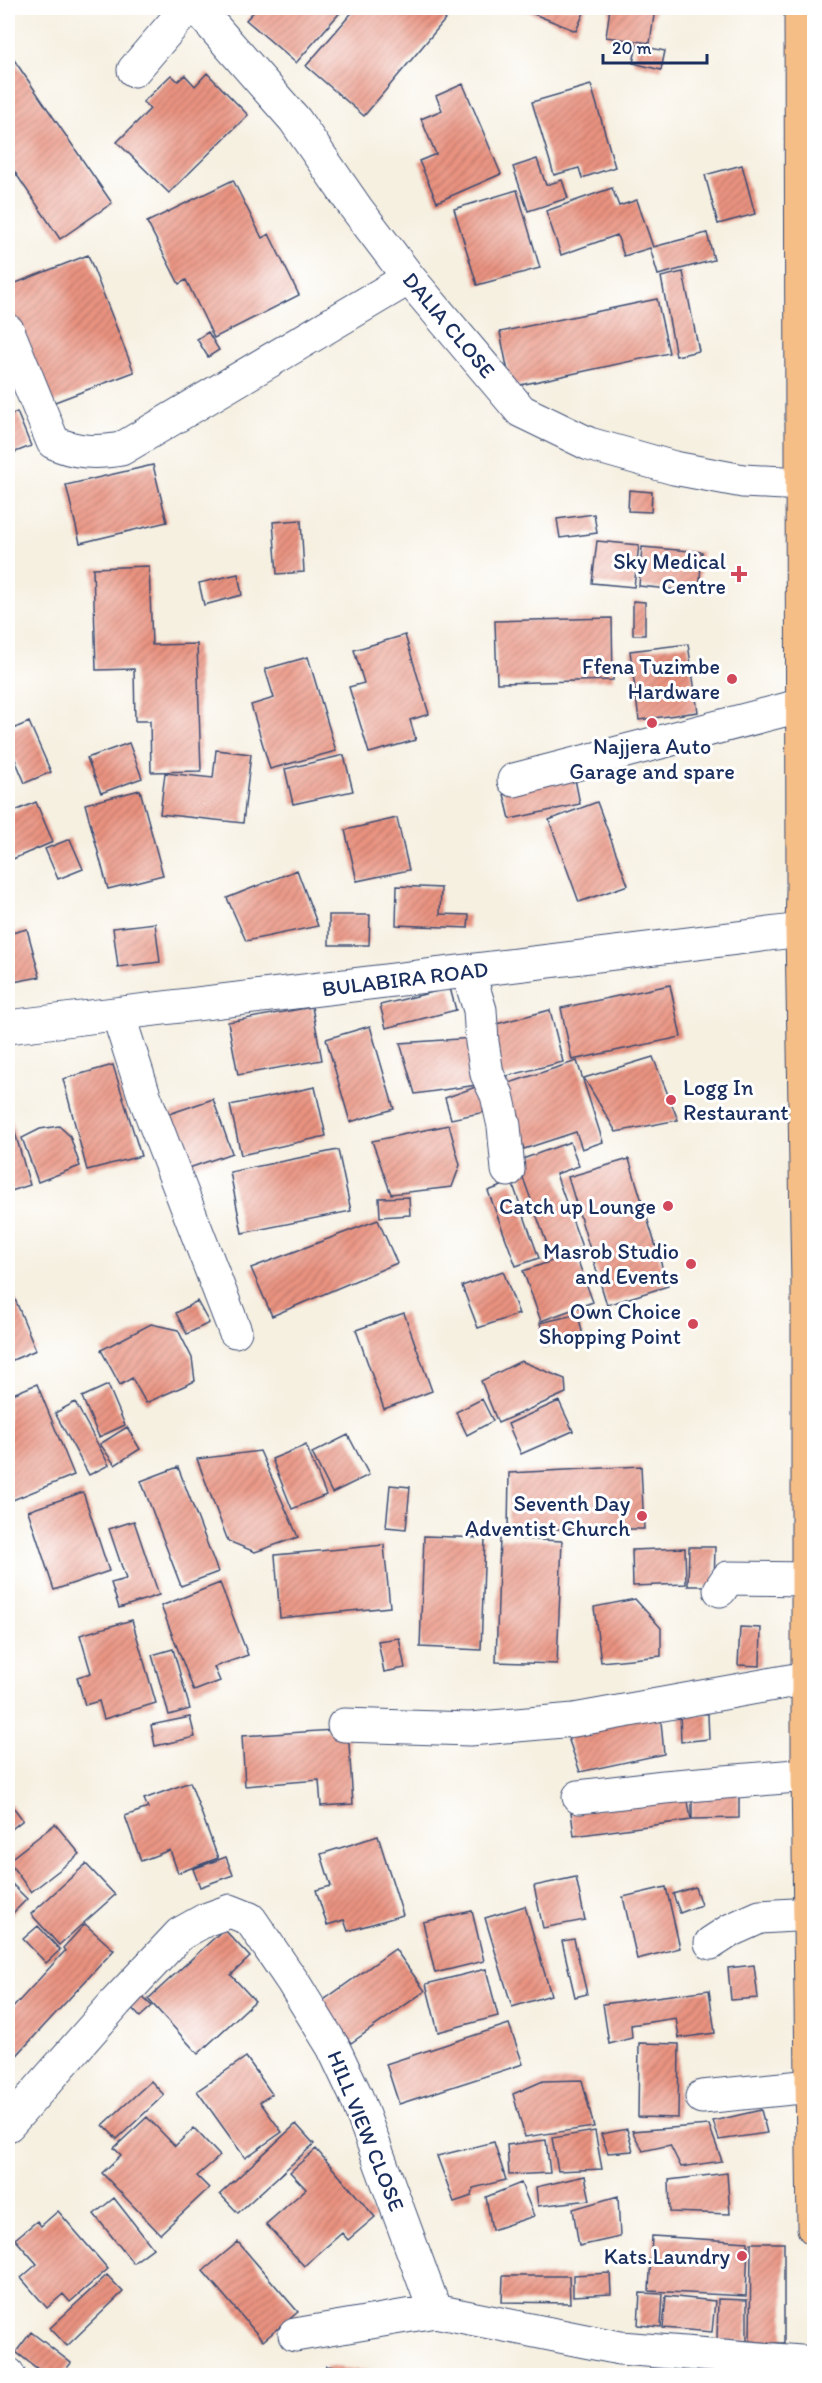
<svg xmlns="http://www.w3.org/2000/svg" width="822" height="2383" font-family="Itim,sans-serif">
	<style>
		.building { fill: url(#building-hatch) }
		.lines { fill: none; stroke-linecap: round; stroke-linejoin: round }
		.minor-casing { stroke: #3c4c72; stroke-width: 35 }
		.major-casing { stroke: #3c4c72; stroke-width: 35 }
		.minor { stroke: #fff; stroke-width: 33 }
		.major { stroke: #f6be87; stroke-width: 33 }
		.poi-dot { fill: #d1495b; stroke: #fff; stroke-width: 2 }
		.labels { text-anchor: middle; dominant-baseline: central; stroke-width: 6; stroke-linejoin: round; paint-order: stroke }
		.street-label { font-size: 22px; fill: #1b2f5e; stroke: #fff }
		.poi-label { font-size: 22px; fill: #1b2f5e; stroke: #fff; text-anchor: end }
	</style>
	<defs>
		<pattern id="building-hatch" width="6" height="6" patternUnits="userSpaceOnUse" patternTransform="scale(1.5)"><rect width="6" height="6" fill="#ea9380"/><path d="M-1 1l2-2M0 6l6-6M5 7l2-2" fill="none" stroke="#bd786c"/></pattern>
	</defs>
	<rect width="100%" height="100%" fill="#fff"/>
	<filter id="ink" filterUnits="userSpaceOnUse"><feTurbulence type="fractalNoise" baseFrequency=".0167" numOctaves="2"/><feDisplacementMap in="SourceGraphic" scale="12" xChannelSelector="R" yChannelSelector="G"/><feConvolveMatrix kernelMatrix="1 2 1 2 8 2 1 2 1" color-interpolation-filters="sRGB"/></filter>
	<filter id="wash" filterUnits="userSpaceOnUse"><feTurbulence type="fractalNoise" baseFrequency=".008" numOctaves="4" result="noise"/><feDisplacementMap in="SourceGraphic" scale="24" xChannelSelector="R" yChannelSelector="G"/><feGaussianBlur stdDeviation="1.35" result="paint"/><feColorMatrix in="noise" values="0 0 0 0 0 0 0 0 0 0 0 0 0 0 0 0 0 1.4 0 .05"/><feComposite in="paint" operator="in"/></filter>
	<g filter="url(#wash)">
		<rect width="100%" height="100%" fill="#f6f0e1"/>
		<g id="blocks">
			<path class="building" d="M257 8H344L296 63 246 20Z
				M356 8H455L364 116 306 66Z
				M519 8H586L576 31Z
				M610 8H655L650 43 606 37Z
				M637 45 665 51 661 70 633 63Z
				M8 51 112 203 60 239 8 162Z
				M207 73 248 115 169 193 117 142 150 109 143 102 171 75 178 81 185 75 195 86Z
				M463 84 501 174 437 202 419 161 436 154 421 119 442 110 436 96Z
				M591 85 615 167 582 178 579 168 554 175 532 102Z
				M537 159 546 185 562 180 568 198 528 211 513 167Z
				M742 165 755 214 718 224 705 175Z
				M233 180 262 238 269 234 299 295 214 338 186 280 179 284 147 222Z
				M612 188 619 206 637 200 653 247 707 233 714 260 658 275 650 248 624 256 617 235 561 255 546 211Z
				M517 190 540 268 477 285 454 209Z
				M88 255 134 372 47 405 8 304V286Z
				M683 272 699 351 676 356 661 277Z
				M657 299 669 353 511 387 500 332Z
				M208 332 219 350 208 357 197 339Z
				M17 412 31 446 8 455V416Z
				M153 465 167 522 80 543 66 485Z
				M629 490 652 492 651 512 628 511Z
				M594 514 597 533 560 538 557 519Z
				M301 520 304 572 277 574 273 522Z
				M597 541 639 545 634 587 592 583Z
				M642 547 702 552 699 592 639 586Z
				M149 566 152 645 197 644 201 771 151 772 150 721H135L134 669 96 670 93 568Z
				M238 574 242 595 204 605 199 583Z
				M633 601 645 602V635H633Z
				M612 618 613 680 497 683 495 621Z
				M405 635 429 714 410 720 416 740 369 753 349 687 364 683 354 650Z
				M688 644 698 712 639 720 630 651Z
				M308 657 336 751 270 769 251 705 274 698 265 669Z
				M29 722 51 772 25 783 8 743V731Z
				M129 743 142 778 101 793 87 758Z
				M216 750 251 754 243 823 160 814 165 773 213 778Z
				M344 755 353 791 293 804 285 769Z
				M574 774 580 804 510 819 503 790Z
				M140 790 163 875 108 889 85 804Z
				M36 802 53 842 8 861V814Z
				M597 802 628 885 579 902 549 820Z
				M397 818 409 870 357 881 345 830Z
				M70 839 83 869 58 879 45 849Z
				M297 870 318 926 246 941 227 898Z
				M397 886 441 888 440 914 469 915 468 928 396 925Z
				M329 915H370L369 945H329Z
				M155 923 160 962 118 967 113 928Z
				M27 929 40 977 8 983V934Z
				M670 985 681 1037 572 1060 561 1008Z
				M450 988 456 1010 386 1028 380 1005Z
				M312 1007 322 1060 238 1075 228 1022Z
				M550 1010 563 1062 499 1078 485 1027Z
				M370 1026 394 1109 350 1122 326 1039Z
				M474 1038 484 1084 415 1094 400 1043Z
				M653 1057 678 1120 616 1132 584 1078Z
				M577 1061 603 1142 582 1149 576 1132 524 1149 503 1085Z
				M113 1065 141 1156 87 1170 63 1079Z
				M484 1084 490 1111 451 1119 445 1098Z
				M315 1087 326 1136 241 1155 230 1105Z
				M213 1099 232 1153 189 1168 169 1114Z
				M8 1108 30 1185 8 1192Z
				M449 1125 460 1165 452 1187 391 1194 372 1141Z
				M59 1126 70 1136 80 1166 38 1182 22 1138 40 1129Z
				M570 1142 579 1166 556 1174 582 1247 552 1258 517 1161Z
				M338 1150 351 1211 242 1233 230 1172Z
				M629 1159 668 1286 607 1305 568 1177Z
				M512 1182 539 1258 516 1266 488 1191Z
				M409 1197 410 1215 380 1217 379 1198Z
				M378 1220 397 1263 272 1316 251 1268Z
				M575 1253 593 1302 541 1321 523 1271Z
				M503 1271 519 1314 478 1328 462 1286Z
				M8 1282 36 1350 8 1362Z
				M197 1301 209 1323 187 1334 176 1313Z
				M404 1313 432 1391 384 1409 356 1330Z
				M578 1314 583 1336 546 1345 540 1323Z
				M151 1324 178 1330 192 1358 195 1381 146 1403 132 1378 120 1385 101 1350Z
				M521 1361 565 1379 566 1393 498 1423 481 1381Z
				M37 1384 74 1475 8 1502V1396Z
				M108 1385 125 1425 99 1437 82 1397Z
				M482 1399 493 1421 467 1435 456 1412Z
				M559 1401 573 1431 521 1454 508 1424Z
				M75 1402 109 1465 89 1475 55 1413Z
				M127 1427 140 1449 115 1465 100 1444Z
				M348 1435 369 1475 332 1493 312 1453Z
				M306 1445 326 1495 292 1509 272 1459Z
				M260 1451 298 1537 255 1552 228 1541 197 1459Z
				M641 1466 644 1529H508L509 1473Z
				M178 1467 218 1572 181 1586 141 1481Z
				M390 1485 410 1487 406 1529 386 1527Z
				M83 1492 109 1571 54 1590 28 1511Z
				M134 1521 159 1595 119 1608 111 1583 126 1579 109 1529Z
				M424 1536 485 1538 481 1650 420 1647Z
				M500 1538 562 1541 557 1664 496 1662Z
				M384 1545 390 1607 280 1618 275 1555Z
				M689 1547H715L714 1586H688Z
				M685 1548 686 1584 633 1586 632 1550Z
				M220 1583 248 1655 214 1667 220 1681 194 1691 161 1606Z
				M635 1599 661 1628V1656L601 1662 594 1607Z
				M132 1620 156 1703 104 1719 99 1701 85 1705 77 1677 91 1673 80 1635Z
				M740 1627 761 1628 760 1666 738 1665Z
				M399 1638 405 1668 384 1672 378 1641Z
				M173 1649 190 1709 169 1715 152 1655Z
				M660 1711 664 1754 580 1772 565 1729Z
				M680 1713 708 1714 709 1739 681 1742Z
				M190 1717 195 1737 155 1746 151 1725Z
				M348 1729 353 1804 321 1806 319 1780 245 1786 242 1736Z
				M190 1782 218 1858 178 1873 170 1850 141 1861 125 1816 148 1808 144 1799Z
				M739 1790V1818L692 1819V1791Z
				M687 1795 691 1820 574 1836 571 1812Z
				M8 1800 23 1820 8 1832Z
				M55 1824 80 1854 31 1892 8 1861Z
				M378 1836 403 1915 348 1931 344 1920 327 1925 316 1890 331 1886 321 1854Z
				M226 1857 233 1875 200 1887 193 1869Z
				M86 1864 115 1895 59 1945 31 1914Z
				M576 1877 585 1920 543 1928 534 1886Z
				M8 1880 27 1899 8 1918Z
				M666 1887 680 1948 637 1959 623 1897Z
				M695 1887 701 1905 680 1913 673 1894Z
				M525 1906 551 1995 512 2007 485 1918Z
				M472 1911 484 1961 435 1973 423 1922Z
				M85 1924 114 1950 8 2065V2013L65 1951 63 1948Z
				M38 1926 60 1950 46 1963 23 1939Z
				M224 1929 250 1957 231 1975 255 2001 198 2054 148 1999Z
				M574 1939 587 1994 575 1997 562 1941Z
				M395 1949 425 1991 351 2043 321 2002Z
				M754 1965 758 1998 731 2000 728 1968Z
				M486 1969 498 2016 438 2032 426 1984Z
				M709 1990 715 2033 679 2038 676 2018 631 2025 632 2038 609 2044 603 2004Z
				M140 1995 152 2006 140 2017 129 2005Z
				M509 2024 523 2064 399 2104 386 2064Z
				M639 2043 679 2044 678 2118 638 2117Z
				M246 2057 272 2094 260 2102 282 2132 245 2158 197 2091Z
				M582 2080 594 2127 525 2137 513 2094 543 2081Z
				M151 2081 164 2095 117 2139 103 2125Z
				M761 2110 767 2133 719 2140 713 2121Z
				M147 2117 175 2146 194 2128 220 2156 197 2176 209 2188 160 2234 102 2173 121 2155 114 2148Z
				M296 2124 314 2144 238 2213 220 2194Z
				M709 2125 722 2161 681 2167 670 2145 643 2151 632 2131Z
				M627 2129 633 2151 608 2153 601 2134Z
				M595 2131 602 2169 558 2171 552 2138Z
				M546 2140 550 2173 509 2175 507 2145Z
				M494 2142 506 2180 473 2188 472 2196 454 2202 437 2156Z
				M316 2149 375 2217 348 2240 342 2233 304 2266 266 2224 306 2189 290 2172Z
				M727 2173 730 2214 670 2212 669 2180Z
				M585 2176 590 2200 538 2206 536 2187Z
				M521 2183 534 2216 492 2230 486 2197Z
				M618 2196 620 2237 579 2246 573 2209Z
				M114 2198 153 2248 133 2263 94 2214Z
				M58 2211 108 2269 70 2302 63 2294 47 2308 21 2278 37 2264 15 2239 37 2221 41 2226Z
				M652 2236 748 2242 746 2296 649 2291Z
				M238 2242 298 2312 263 2341 203 2271Z
				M751 2243H784V2343H750Z
				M610 2273 611 2294 573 2296V2275Z
				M107 2275 123 2292 67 2346 50 2328Z
				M503 2276H569L570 2303 502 2302Z
				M640 2293 663 2294 661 2327 638 2325Z
				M666 2296 715 2301 712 2332 663 2328Z
				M718 2299 747 2300V2341H717Z
				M31 2332 71 2363 61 2376H47L16 2352Z
				M326 2366 380 2372 379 2376H325Z"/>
		</g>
	</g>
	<g filter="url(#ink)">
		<use href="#blocks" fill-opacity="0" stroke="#3c4c72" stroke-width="1.5"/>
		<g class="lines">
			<defs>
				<path id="minor" d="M197 8 295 120 356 208 409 278 521 411 589 444 674 468 743 481 803 484
					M134 70 187 8
					M8 331 53 442C75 453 97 453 121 449L409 278
					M514 780 803 705
					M468 971 480 1010 482 1042 487 1074 497 1095 504 1126 508 1170
					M118 1014 144 1095 235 1331
					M8 1027 802 930
					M720 1590 728 1578 807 1579
					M344 1725 470 1729 574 1720 807 1678
					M579 1797 664 1787 808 1775
					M711 1943 731 1930 760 1917 810 1914
					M702 2097 812 2086
					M8 2125 116 2002 180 1934 205 1920 230 1911 250 1919 293 1982 333 2047 356 2096 435 2311 620 2348 814 2363
					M295 2335 435 2311
					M8 2374 9 2376"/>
				<path id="major" d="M801 8 803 889 802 930 808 1285V1775L814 2228"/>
			</defs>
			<use href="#minor" class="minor-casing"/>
			<use href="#major" class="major-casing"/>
			<use href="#minor" class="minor"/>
			<use href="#major" class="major"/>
		</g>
	</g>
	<g class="poi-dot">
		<path d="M736 565h6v6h6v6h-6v6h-6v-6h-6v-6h6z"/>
		<circle cx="732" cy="679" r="6"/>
		<circle cx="652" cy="723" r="6"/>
		<circle cx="671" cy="1100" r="6"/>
		<circle cx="668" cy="1206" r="6"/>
		<circle cx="691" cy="1264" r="6"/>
		<circle cx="693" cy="1324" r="6"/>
		<circle cx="642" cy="1516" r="6"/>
		<circle cx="742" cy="2256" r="6"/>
	</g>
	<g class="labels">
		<g class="street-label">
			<text transform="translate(449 325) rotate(50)">DALIA CLOSE</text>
			<text transform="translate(405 979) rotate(-7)">BULABIRA ROAD</text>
			<text transform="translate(366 2131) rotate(68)">HILL VIEW CLOSE</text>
		</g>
		<g class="poi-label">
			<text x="726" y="561">Sky Medical<tspan x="726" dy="25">Centre</tspan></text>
			<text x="720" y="666">Ffena Tuzimbe<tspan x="720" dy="25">Hardware</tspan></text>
			<text x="652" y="746" text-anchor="middle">Najjera Auto<tspan x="652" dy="25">Garage and spare</tspan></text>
			<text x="683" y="1087" text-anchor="start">Logg In<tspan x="683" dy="25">Restaurant</tspan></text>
			<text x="656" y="1206">Catch up Lounge</text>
			<text x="679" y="1251">Masrob Studio<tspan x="679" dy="25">and Events</tspan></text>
			<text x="681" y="1311">Own Choice<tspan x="681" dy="25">Shopping Point</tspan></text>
			<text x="630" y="1503">Seventh Day<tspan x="630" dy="25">Adventist Church</tspan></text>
			<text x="730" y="2256">Kats.Laundry</text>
		</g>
	</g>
	<rect width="822" height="2383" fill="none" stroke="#fff" stroke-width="30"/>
	<path d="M603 54v9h104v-9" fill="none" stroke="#1b2f5e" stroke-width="3"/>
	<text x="612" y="54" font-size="18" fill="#1b2f5e" stroke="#ffffff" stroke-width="4.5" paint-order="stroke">20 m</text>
</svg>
